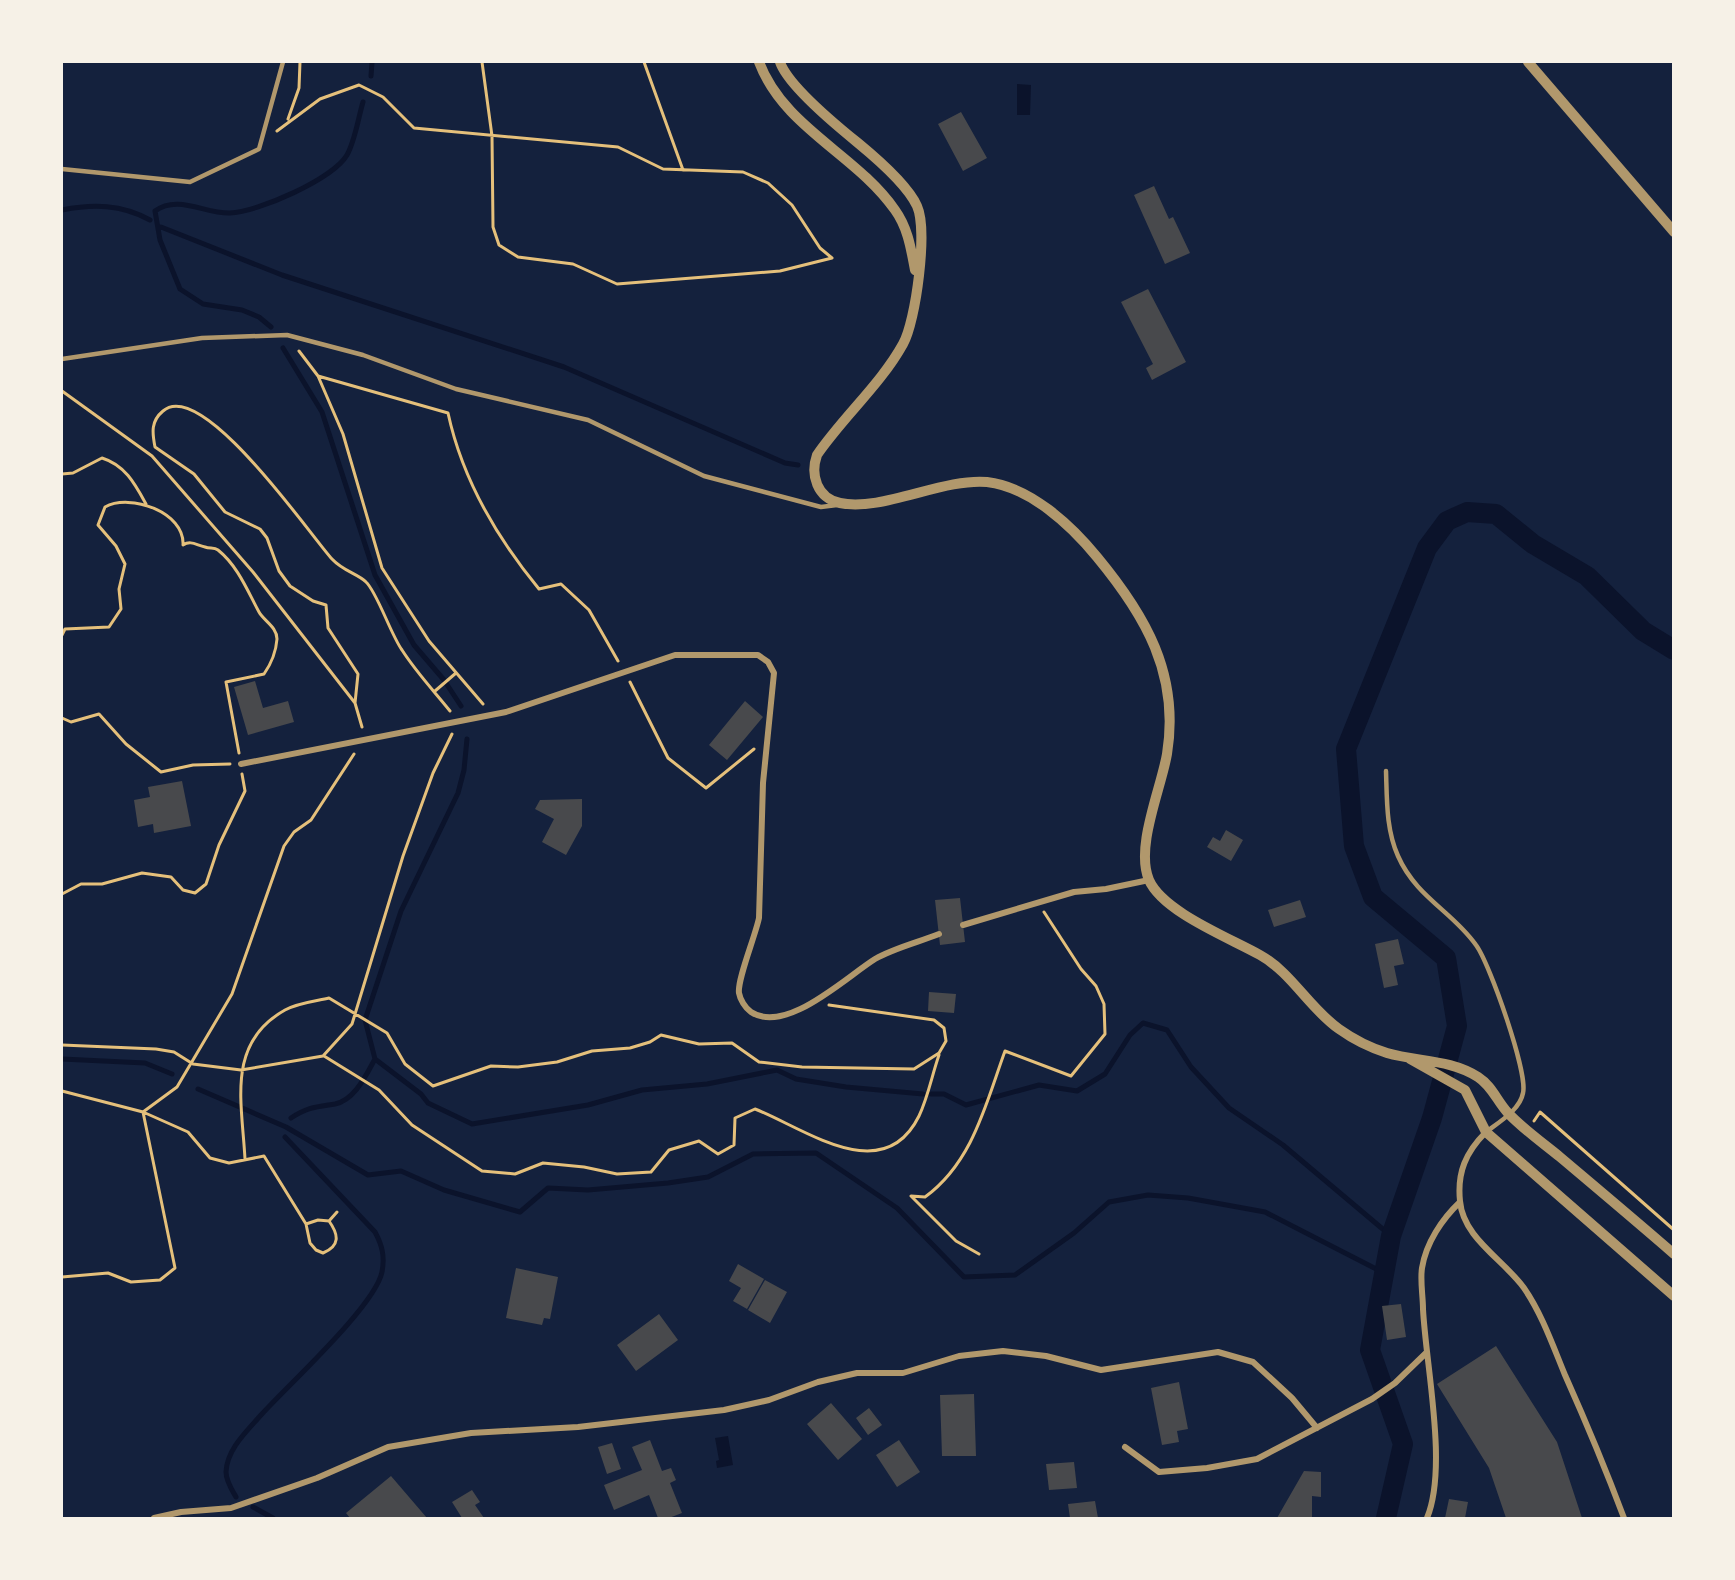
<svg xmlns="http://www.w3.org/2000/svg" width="1735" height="1580" font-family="Poppins,sans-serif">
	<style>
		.water { fill: #0b132b }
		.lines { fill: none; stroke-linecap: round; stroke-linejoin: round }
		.stream { stroke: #0b132b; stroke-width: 5 }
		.canal { stroke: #0b132b; stroke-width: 20 }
		.building { fill: #48494c }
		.path { stroke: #e5c07b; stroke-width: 3 }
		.service { stroke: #b1986c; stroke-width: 4.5 }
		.minor { stroke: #b1986c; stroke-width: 6 }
		.tertiary { stroke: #b1986c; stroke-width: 10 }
	</style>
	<rect width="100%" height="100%" fill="#14213d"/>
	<path class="water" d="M1017 84 1031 85 1030 115H1017Z
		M728 1436 733 1465 717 1468 716 1461 719 1460 715 1438Z"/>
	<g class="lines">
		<path class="stream" d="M371 76 372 62
			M62 210C93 204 121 204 150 220
			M161 227 282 275 564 367 785 463 798 465
			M271 327 259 317 242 310 203 304 180 289 160 240 155 211C178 194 205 214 230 213 258 212 333 179 347 155 355 141 358 119 363 102
			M283 348 322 412 375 575 414 645 444 680 461 706
			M467 739 464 770 458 793 401 911 365 1020 375 1059 421 1094 428 1103 472 1124 588 1105 642 1090 707 1084 777 1070 796 1079 846 1087 923 1094
			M62 1059 145 1063 172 1074
			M198 1089 286 1127 368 1175 401 1171 444 1190 520 1212 548 1188 588 1190 668 1183 708 1177 753 1154 816 1153 897 1208 964 1277 1015 1275 1074 1233 1109 1202 1148 1195 1188 1198 1265 1212 1384 1273
			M931 1094H944L966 1105 1039 1085 1077 1091 1105 1074 1130 1035 1143 1023 1167 1030 1191 1067 1229 1108 1283 1145 1391 1236
			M291 1118C308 1107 316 1107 335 1104 355 1100 366 1075 375 1059
			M236 1497C232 1490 226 1481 226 1472 227 1449 247 1431 261 1415 288 1385 375 1306 382 1272 385 1256 382 1245 375 1232L285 1137
			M253 1507 273 1518"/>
		<path class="canal" d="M1386 1518 1403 1444 1370 1350 1391 1236 1432 1118 1457 1026 1446 958 1373 897 1354 846 1346 749 1427 548 1447 521 1467 512 1496 514 1533 544 1587 576 1643 631 1674 650"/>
	</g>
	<path class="building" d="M961 112 987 158 963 171 938 124Z
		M1154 186 1169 219 1173 217 1190 253 1165 264 1134 195Z
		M1148 289 1186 362 1152 380 1146 368 1153 364 1121 302Z
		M255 681 263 708 288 701 294 722 248 735 234 687Z
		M745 701 763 717 727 760 709 745Z
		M182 781 191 826 154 833 153 824 138 827 134 800 150 797 148 787Z
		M582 799V826L566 855 542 842 554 819 535 809 540 800Z
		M1226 830 1243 840 1231 861 1207 847 1213 837 1220 841Z
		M960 898 965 942 940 945 935 900Z
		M1300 900 1306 917 1274 927 1268 910Z
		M1398 939 1404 964 1394 966 1398 985 1384 988 1375 944Z
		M929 992 956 994 954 1013 928 1011Z
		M738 1264 764 1279 747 1309 733 1301 741 1288 729 1281Z
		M516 1268 558 1277 550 1319 544 1318 542 1325 506 1318Z
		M765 1280 787 1292 770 1323 748 1310Z
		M1401 1304 1406 1337 1387 1340 1382 1306Z
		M659 1314 678 1340 636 1371 617 1345Z
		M1496 1346 1557 1442 1582 1518H1506L1489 1468 1437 1384Z
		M1179 1382 1188 1429 1177 1431 1179 1442 1162 1445 1151 1388Z
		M974 1394 976 1456H942L940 1395Z
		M831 1403 862 1439 838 1460 807 1424Z
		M869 1408 882 1425 868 1435 856 1418Z
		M650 1440 662 1471 671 1468 676 1480 670 1483 682 1513 669 1518H658L649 1495 614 1510 604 1485 642 1470 632 1447Z
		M899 1440 920 1472 897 1487 876 1455Z
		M612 1443 621 1469 607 1474 598 1447Z
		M1074 1462 1077 1488 1049 1490 1046 1464Z
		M1304 1471 1321 1472V1497L1312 1496V1518H1277Z
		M391 1476 427 1518H350L346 1513Z
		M472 1490 480 1502 475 1505 484 1518H462L452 1502Z
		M1449 1499 1468 1502 1465 1518H1445Z
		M1095 1501 1098 1518H1070L1068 1504Z"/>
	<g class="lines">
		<path class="path" d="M644 62 683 170
			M288 119 299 88 300 62
			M277 131 320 99 359 85 383 97 414 128 618 147 663 169 743 172 768 183 792 205 820 248 832 258 780 271 617 284 573 264 518 257 499 245 493 227 492 136 482 62
			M299 351 318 376 448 413C462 478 497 538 539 589L561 584 589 610 618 661
			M318 376 343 434 382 568 429 641 483 704
			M62 391 152 456 253 572 355 703 362 727
			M62 474 73 473 102 458C125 465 135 484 146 504
			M62 635 65 629 109 627 121 609 119 589 125 564 116 546 98 525 105 507C130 493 185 512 183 545 191 540 196 545 205 547 210 549 214 547 218 550 238 566 248 592 259 612 264 621 277 627 277 639 276 652 271 664 264 674L226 682 239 753
			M630 682 668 758 706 788 754 749
			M435 691 456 673
			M355 703 358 674 328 628 326 605 313 601 290 586 279 571 267 538 260 529 225 512 194 474 155 447C152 432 151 421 163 411 202 377 310 535 332 559 343 571 358 574 366 582 377 592 391 635 402 650 416 672 434 691 450 711
			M62 718 71 722 99 714 126 744 161 772 193 765 230 764
			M62 894 81 884H102L142 873 171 877 183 890 195 893 206 884 219 845 245 791 242 774
			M62 1045 156 1049 174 1052 193 1064 241 1070 323 1056 352 1024 403 856 433 773 452 734
			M324 1056 379 1090 412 1125 482 1171 515 1174 543 1163 584 1167 617 1174 651 1172 669 1150 699 1141 718 1154 734 1145 735 1118 755 1109C804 1128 883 1189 919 1116 928 1097 932 1075 939 1055
			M62 1091 143 1112 177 1087 232 994 284 846 294 832 311 820 354 754
			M1534 1121 1540 1112 1674 1230
			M245 1159C242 1102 226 1043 285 1010 297 1003 316 1001 329 998L387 1033 405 1064 433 1086 491 1066 518 1067 557 1062 592 1051 630 1048 650 1042 661 1035 699 1044 732 1043 759 1062 802 1067 914 1069 939 1053 946 1041 944 1028 934 1020 829 1005
			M329 1221 337 1212
			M979 1254 956 1241 911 1196 925 1197C973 1162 986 1103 1005 1051L1071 1076 1105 1034 1104 1004 1096 986 1081 969 1044 912
			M62 1277 108 1273 131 1282 160 1280 175 1268 143 1112 188 1132 210 1158 229 1163 264 1156 306 1224 310 1243 316 1250 323 1253C340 1246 339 1235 329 1221L318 1220 306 1224"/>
		<path class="service" d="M62 169 190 182 259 149 283 62
			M62 359 202 338 287 335 363 355 456 389 588 420 704 476 821 507 837 505
			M1386 771C1387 800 1386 829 1398 856 1416 897 1453 912 1476 945 1490 964 1528 1073 1523 1093 1520 1110 1499 1122 1486 1132"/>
		<path class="minor" d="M241 764 506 712 675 655H758L768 662 774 673 763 783 759 918C755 937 737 980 739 993 740 999 745 1008 751 1012 786 1035 846 977 875 959 894 948 919 942 939 934
			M963 925 1074 892 1106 889 1149 880
			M1486 1132C1466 1152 1457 1172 1460 1201 1463 1238 1504 1260 1524 1288 1542 1314 1553 1346 1565 1375 1586 1422 1606 1470 1624 1518
			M1125 1447 1159 1472 1207 1468 1257 1459 1372 1399 1395 1383 1426 1353
			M154 1518 181 1512 231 1508 317 1478 388 1447 471 1433 578 1427 724 1410 769 1400 818 1382 857 1373H903L959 1356 1003 1351 1046 1356 1101 1370 1218 1352 1253 1362 1292 1398 1317 1428
			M1427 1518C1448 1467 1426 1367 1423 1309 1423 1296 1420 1281 1422 1268 1426 1243 1442 1219 1460 1202"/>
		<path class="tertiary" d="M759 62C784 128 856 154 895 210 908 228 911 249 915 270
			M780 62C788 86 837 126 858 143 875 157 908 186 917 206 928 230 916 321 903 344 881 384 843 417 817 455 810 475 817 498 840 503 881 512 943 478 987 482 1030 487 1071 525 1097 557 1145 615 1180 674 1167 754 1161 789 1135 847 1149 880 1163 912 1230 938 1260 955 1292 973 1309 1008 1339 1029 1353 1039 1371 1048 1387 1053 1418 1062 1450 1059 1478 1077 1492 1086 1497 1101 1508 1113 1523 1129 1543 1143 1560 1157 1598 1189 1636 1221 1674 1254
			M1528 62 1674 232
			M1410 1059 1465 1090 1486 1132 1674 1296"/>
	</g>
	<rect width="1735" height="1580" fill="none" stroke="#f6f1e7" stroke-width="126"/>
</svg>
